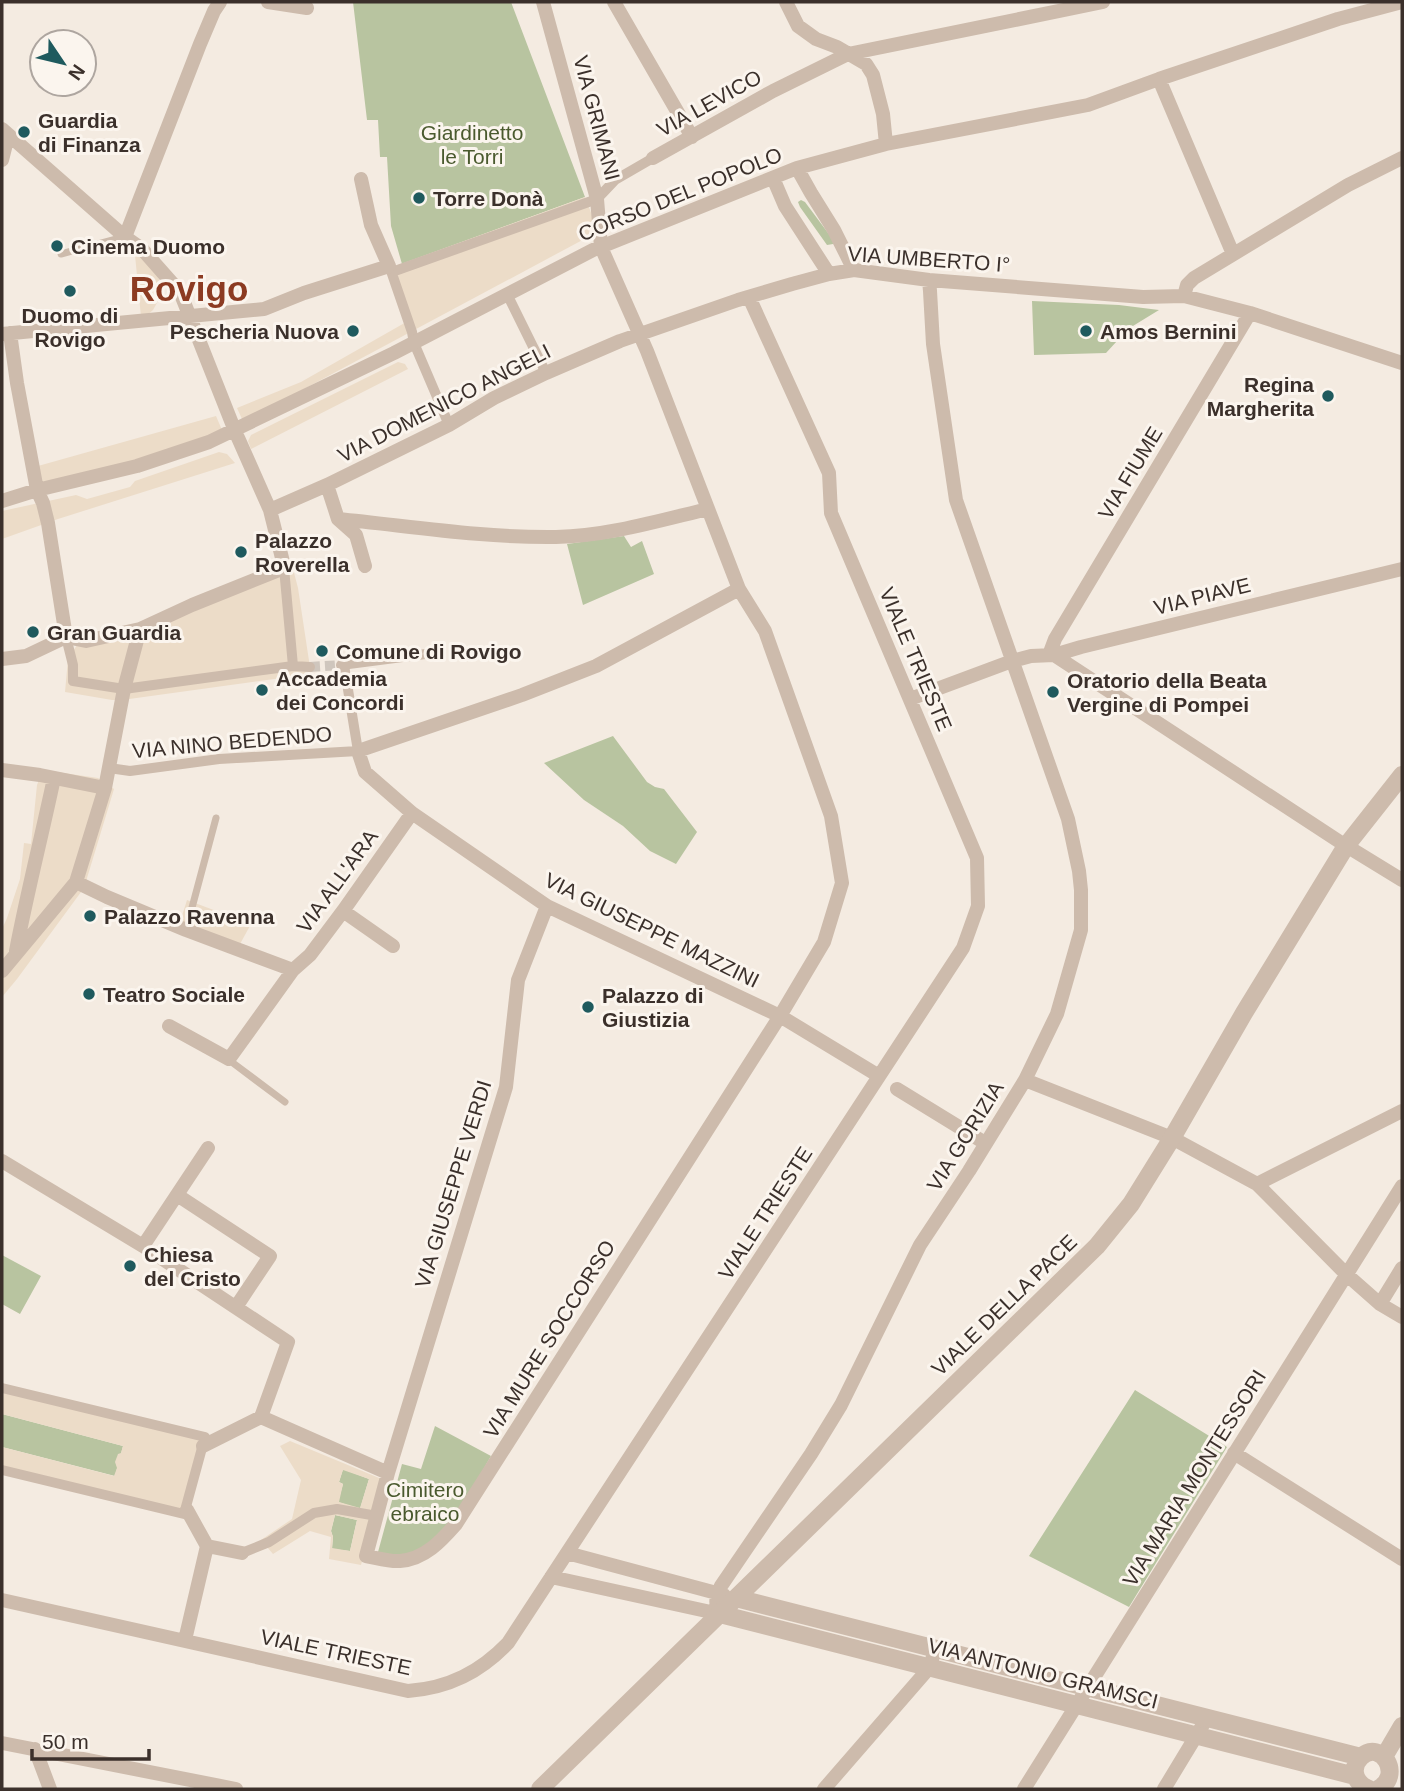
<svg xmlns="http://www.w3.org/2000/svg" width="1404" height="1791" font-family="Helvetica,sans-serif">
	<style>
		.green { fill: #b8c4a0 }
		.plaza { fill: #ecdcc8; fill-rule: evenodd }
		.lines { fill: none; stroke-linecap: round; stroke-linejoin: round }
		.pedestrian-tunnel { stroke: #cfc6bd; stroke-width: 10; stroke-dasharray: 10 5; stroke-linecap: butt }
		.service { stroke: #cdbbac; stroke-width: 7 }
		.pedestrian { stroke: #cdbbac; stroke-width: 10 }
		.minor { stroke: #cdbbac; stroke-width: 14 }
		.tertiary { stroke: #cdbbac; stroke-width: 18 }
		.poi-dot { fill: #1f5a5e; stroke: #fbf5ee; stroke-width: 2.5 }
		.labels { text-anchor: middle; dominant-baseline: central; stroke-width: 6; stroke-linejoin: round; paint-order: stroke }
		.street-label { font-size: 21px; fill: #3b302b; stroke: #fbf5ee }
		.poi-label { font-size: 21px; font-weight: bold; fill: #3b302b; stroke: #fbf5ee; text-anchor: start }
		.park-label { font-size: 21px; fill: #4a5a2e; stroke: #fbf5ee }
		.town-label { font-size: 35px; font-weight: bold; fill: #8c3b22; stroke: #fbf5ee }
	</style>
	<rect width="100%" height="100%" fill="#f4ebe1"/>
	<path class="green" d="M353 2H511L585 197 402 264 391 226 387 157H380L378 120H367Z
		M801 200 805 202 834 241 833 244 827 245 800 207 798 202Z
		M1032 301 1119 305 1159 310 1128 329 1106 353 1034 355Z
		M624 536 631 547 642 541 654 574 583 605 567 544Z
		M613 736 647 782 655 787 664 789 697 832 676 864 650 851 623 826 584 800 544 763Z
		M2 1255 41 1276 20 1314 2 1304Z
		M1135 1390 1227 1447 1129 1607 1029 1556Z
		M2 1414 123 1446 115 1476 2 1447Z
		M435 1426 491 1456C471 1490 444 1550 400 1555 393 1555 385 1553 378 1552L402 1464 421 1469Z
		M343 1469 369 1479 360 1509 338 1502 343 1484 339 1482Z
		M335 1515 357 1520 350 1551 332 1549 333 1537 331 1531Z"/>
	<path class="plaza" d="M585 197 595 223 594 233 590 236 248 419H242L237 408 301 382 408 321 390 268Z
		M135 255 143 257 156 272 160 281V291L158 301 153 310 146 316 141 317Z
		M398 362 405 364 408 369 251 449 248 441 251 435Z
		M216 416 222 430 151 457 44 483 41 480 38 466Z
		M219 452 227 454 235 463 58 519 2 539V511L76 495 87 499 130 487 135 481Z
		M283 562 292 565 298 588 311 674 122 700H112L65 692 68 659 84 634 136 626Z
		M43 770 98 778 114 789 84 888 17 979 2 997V929L7 918 20 879 24 843 31 844 37 785Z
		M187 900 251 924 240 944 180 922Z
		M2 1388 205 1437 184 1514 2 1470V1447L114 1476 117 1468 115 1462 118 1454 121 1453 123 1446 2 1414Z
		M290 1441 384 1480 361 1565 329 1559 331 1537 310 1531 273 1554 261 1540 292 1519 301 1480 280 1446ZM343 1470 369 1479 360 1508 339 1502 343 1484 339 1482ZM335 1515 357 1520 350 1551 332 1548 333 1537 331 1531Z"/>
	<g class="lines">
		<path class="pedestrian-tunnel" d="M310 667 341 665"/>
		<path class="service" d="M61 254 124 237
			M186 930 216 818
			M229 1060 285 1102"/>
		<path class="pedestrian" d="M390 268 412 332 414 343 449 425
			M392 272 597 199 615 180 653 158
			M507 294 546 373
			M66 637 73 665V681L124 689 293 666 284 568
			M341 665 441 652
			M293 666 310 667
			M109 768 130 771 219 759 358 751 344 665
			M2 1388 205 1437 184 1514 2 1470
			M242 1553 269 1542 314 1513 337 1509 377 1516"/>
		<path class="minor" d="M268 2 307 8
			M543 2 597 199 601 247 647 351 739 589 765 631 831 816 842 883 824 942 780 1016 456 1524C441 1541 425 1559 400 1561 390 1562 377 1558 366 1556L388 1473 506 1087 518 980 547 906
			M614 2 692 137
			M786 2 798 26 816 39 837 47 866 64 873 75 883 114 886 144
			M1159 79 1233 254
			M2 129 125 237 142 249 180 292 235 431 270 510 283 562 284 568 192 605 140 629 86 641 66 637
			M653 158 773 91 848 54 1103 2
			M2 160 8 136
			M797 168 811 193 834 230 854 270
			M773 178 785 206 829 274
			M125 237 200 44 214 11 220 2
			M1184 296 1187 285 1194 278 1348 185 1402 158
			M10 333 17 383 37 490 43 503 48 523 66 637
			M2 334 264 309 304 293 389 266 371 225 361 179
			M327 485 338 519 356 535 365 566
			M2 501 37 490 137 466 209 442 394 353 593 250 797 168 886 144 1088 105 1159 79 1338 19 1402 2
			M270 510 327 485 449 425 494 398 546 373 620 341 738 300 792 284 829 274 854 270 929 280 1143 297 1184 296 1250 313 1402 363
			M338 519C410 526 483 538 556 537 607 536 658 521 708 509
			M739 589 596 666 522 695 358 751 365 772 412 813 547 906 780 1016 879 1076
			M1049 655 1055 639 1250 313
			M1054 655 1340 842 1402 880
			M2 659 26 656 66 637
			M910 699 1012 661 1031 656 1054 655 1081 647 1402 569
			M2 770 40 775 105 788
			M76 882 107 897 186 930 293 970
			M343 911 393 946
			M16 951C27 893 42 835 54 778
			M2 971 76 882 105 788 124 689 140 629
			M169 1026 229 1059 293 970 310 955 343 911 412 813
			M1025 1080 1172 1138 1257 1184 1346 1274 1380 1304 1402 1317
			M897 1089 985 1143
			M2 1161 143 1246 288 1342 261 1417
			M1257 1184 1402 1111
			M177 1195 270 1256 236 1307
			M143 1246 208 1148
			M1380 1304 1402 1268
			M261 1417 388 1473
			M203 1446 261 1417
			M1234 1453 1402 1559
			M207 1546 242 1553
			M567 1553 724 1595
			M551 1577 720 1614
			M2 1600 408 1691C449 1688 480 1672 508 1643L963 948 978 906 977 858 831 513 829 473 749 297
			M720 1614C714 1604 716 1596 721 1586L811 1454 841 1405 920 1245 969 1171 1025 1080 1057 1014 1081 930V890L1079 871 1068 819 956 500 933 344 930 291 929 280
			M185 1640 207 1546 187 1510
			M2 1743 236 1789
			M35 1749 50 1789
			M824 1789 930 1667 935 1649
			M1024 1789 1402 1186
			M1164 1789 1207 1718"/>
		<path class="tertiary" d="M736 1598 1361 1757
			M720 1614 1355 1776
			M1385 1755 1402 1726
			M540 1789 1097 1246 1131 1204 1172 1138 1244 1013 1346 846 1402 775
			M1369 1789C1362 1786 1356 1781 1355 1773 1354 1767 1357 1761 1361 1757 1381 1738 1404 1776 1378 1789"/>
	</g>
	<g class="poi-dot">
		<circle cx="24" cy="132" r="7"/>
		<circle cx="419" cy="198" r="7"/>
		<circle cx="57" cy="246" r="7"/>
		<circle cx="70" cy="291" r="7"/>
		<circle cx="353" cy="331" r="7"/>
		<circle cx="1086" cy="331" r="7"/>
		<circle cx="1328" cy="396" r="7"/>
		<circle cx="241" cy="552" r="7"/>
		<circle cx="33" cy="632" r="7"/>
		<circle cx="322" cy="651" r="7"/>
		<circle cx="262" cy="690" r="7"/>
		<circle cx="1053" cy="692" r="7"/>
		<circle cx="90" cy="916" r="7"/>
		<circle cx="89" cy="994" r="7"/>
		<circle cx="588" cy="1007" r="7"/>
		<circle cx="130" cy="1266" r="7"/>
	</g>
	<g class="labels">
		<g class="street-label">
			<text transform="translate(709 103) rotate(-29)">VIA LEVICO</text>
			<text transform="translate(597 118) rotate(75)">VIA GRIMANI</text>
			<text transform="translate(680 194) rotate(-22)">CORSO DEL POPOLO</text>
			<text transform="translate(929 259) rotate(4)">VIA UMBERTO I°</text>
			<text transform="translate(444 403) rotate(-27)">VIA DOMENICO ANGELI</text>
			<text transform="translate(1130 473) rotate(-59)">VIA FIUME</text>
			<text transform="translate(1202 596) rotate(-14)">VIA PIAVE</text>
			<text transform="translate(916 659) rotate(67)">VIALE TRIESTE</text>
			<text transform="translate(232 742) rotate(-5)">VIA NINO BEDENDO</text>
			<text transform="translate(337 881) rotate(-54)">VIA ALL'ARA</text>
			<text transform="translate(652 930) rotate(26)">VIA GIUSEPPE MAZZINI</text>
			<text transform="translate(965 1136) rotate(-58)">VIA GORIZIA</text>
			<text transform="translate(453 1184) rotate(-73)">VIA GIUSEPPE VERDI</text>
			<text transform="translate(765 1213) rotate(-57)">VIALE TRIESTE</text>
			<text transform="translate(1004 1305) rotate(-44)">VIALE DELLA PACE</text>
			<text transform="translate(549 1339) rotate(-58)">VIA MURE SOCCORSO</text>
			<text transform="translate(1194 1478) rotate(-58)">VIA MARIA MONTESSORI</text>
			<text transform="translate(336 1652) rotate(12)">VIALE TRIESTE</text>
			<text transform="translate(1043 1673) rotate(14)">VIA ANTONIO GRAMSCI</text>
		</g>
		<g class="poi-label">
			<text x="38" y="120">Guardia<tspan x="38" dy="24">di Finanza</tspan></text>
			<text x="433" y="198">Torre Donà</text>
			<text x="71" y="246">Cinema Duomo</text>
			<text x="70" y="315" text-anchor="middle">Duomo di<tspan x="70" dy="24">Rovigo</tspan></text>
			<text x="339" y="331" text-anchor="end">Pescheria Nuova</text>
			<text x="1100" y="331">Amos Bernini</text>
			<text x="1314" y="384" text-anchor="end">Regina<tspan x="1314" dy="24">Margherita</tspan></text>
			<text x="255" y="540">Palazzo<tspan x="255" dy="24">Roverella</tspan></text>
			<text x="47" y="632">Gran Guardia</text>
			<text x="336" y="651">Comune di Rovigo</text>
			<text x="276" y="678">Accademia<tspan x="276" dy="24">dei Concordi</tspan></text>
			<text x="1067" y="680">Oratorio della Beata<tspan x="1067" dy="24">Vergine di Pompei</tspan></text>
			<text x="104" y="916">Palazzo Ravenna</text>
			<text x="103" y="994">Teatro Sociale</text>
			<text x="602" y="995">Palazzo di<tspan x="602" dy="24">Giustizia</tspan></text>
			<text x="144" y="1254">Chiesa<tspan x="144" dy="24">del Cristo</tspan></text>
		</g>
		<g class="park-label">
			<text x="472" y="132">Giardinetto<tspan x="472" dy="24">le Torri</tspan></text>
			<text x="425" y="1489">Cimitero<tspan x="425" dy="24">ebraico</tspan></text>
		</g>
		<g class="town-label">
			<text x="189" y="288">Rovigo</text>
		</g>
	</g>
	<rect width="1404" height="1791" fill="none" stroke="#3b302b" stroke-width="7"/>
	<g transform="translate(63 63) rotate(125)"><circle r="33" fill="#fbf5ee" stroke="#aea6a0" stroke-width="2"/>
	<path d="M0-5L12 26L0 18L-12 26Z" fill="#1f5a5e"/>
	<text y="-10" font-size="19" font-weight="bold" text-anchor="middle" fill="#3b302b">N</text>
	</g>
	<path d="M32 1749v10h117v-10" fill="none" stroke="#3b302b" stroke-width="3.5"/>
	<text x="42" y="1749" font-size="21" fill="#3b302b" stroke="#fbf5ee" stroke-width="5" paint-order="stroke">50 m</text>
</svg>
